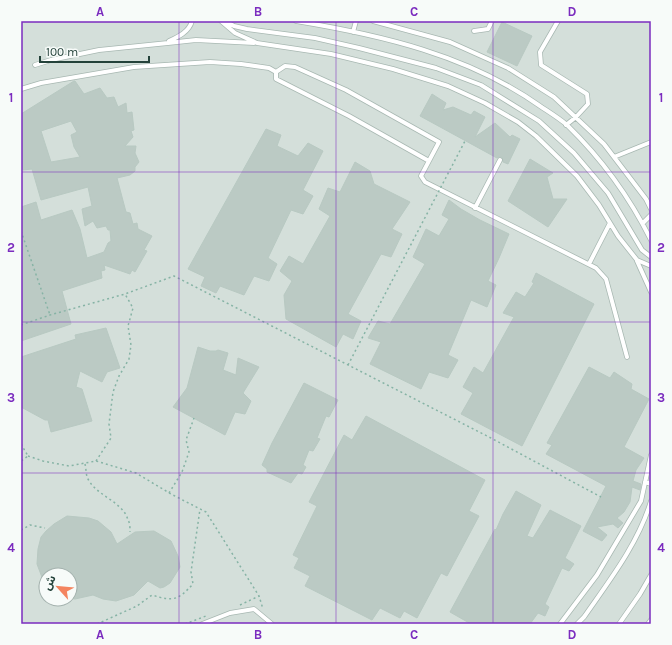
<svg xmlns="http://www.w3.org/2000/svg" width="672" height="645" font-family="Karla,'Noto Sans Arabic',sans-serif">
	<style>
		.built { fill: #d4dfda; fill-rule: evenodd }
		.building { fill: #bbcac4; stroke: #b8c9c2; fill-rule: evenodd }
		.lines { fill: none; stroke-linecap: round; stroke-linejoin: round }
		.service-casing { stroke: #a8b8b2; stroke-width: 5.5 }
		.path { stroke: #86b3a5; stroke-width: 1.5; stroke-dasharray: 2 3; stroke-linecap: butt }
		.service { stroke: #fff; stroke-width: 4 }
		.path-bridge { stroke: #86b3a5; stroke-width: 1.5; stroke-dasharray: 2 3; stroke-linecap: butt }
		.grid { fill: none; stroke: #7b2cbf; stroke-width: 1; stroke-opacity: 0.55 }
		.neatline { fill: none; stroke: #7b2cbf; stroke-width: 1.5 }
		.grid-label { font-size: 13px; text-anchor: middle; font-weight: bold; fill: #7b2cbf }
	</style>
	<rect width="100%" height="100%" fill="#e6efeb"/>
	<path class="built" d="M21 21H651V624H21ZM46 575H70V599H46Z"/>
	<path class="building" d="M502 22 532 36 517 66 487 52Z
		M74 81H75L84 94 100 88 107 98 114 97 118 107 126 103 127 113 132 112 134 130 131 131 133 137 125 146H136L135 153 139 162 135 167V171L130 175 117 178 126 212 130 213 133 224 137 223 138 229 152 236 144 250 147 251 135 272 132 270 130 274 104 265 105 270 101 271 102 278 62 291 71 324 21 341V207L36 202 41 220 72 210 80 229 87 258 104 252 108 243 111 241 110 230H108L106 226 97 228 93 221 85 226 82 209 92 206 88 187 41 200 32 169 23 170 21 164V114ZM71 121 77 132 71 135 74 147 80 157 51 162 41 131Z
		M432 94 446 103 443 110 453 107 471 115 474 111 485 117 475 137 495 123 510 137 512 135 520 139 508 164 503 162 502 157H499L497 158 420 116Z
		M266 129 281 135 277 146 298 156 308 143 323 151 303 190 313 196 303 214 291 210 268 258 277 264 269 281 254 276 244 295 220 286 216 293 201 286 205 277 188 269Z
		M530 159 553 173 547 177 553 199H567L548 227 508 201Z
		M355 162 370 171 374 184 410 202 392 229 402 234 391 257 381 254 348 314 361 321 353 339 343 334 336 347 286 319 284 295 292 281 280 271 289 256 303 264 330 216 319 209 328 188 340 192Z
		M449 200 461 209 480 220 509 234 499 258 488 281 496 285 487 307 471 300 448 355 458 360 448 378 429 372 421 389 370 364 381 342 368 338 378 321 390 324 425 264 413 257 426 229 439 236 449 219 442 215Z
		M536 273 594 304 522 446 461 414 473 393 463 387 474 367 483 373 514 317 503 313 516 292 525 297 534 283 532 282Z
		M106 328 120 368 107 372 102 382 80 371 76 387 82 389 92 421 51 432 48 420H45L21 407V357L76 339 75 335Z
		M198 347 210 351H216L218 350 228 353 223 370 236 375 238 358 259 367 243 393 251 401 245 414 235 412 225 435 173 407 187 388Z
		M589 367 610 378 614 372 632 384 631 389 649 399 624 447 644 458 636 470 633 481 641 484 640 490 632 487 630 502 624 512 617 518 623 523 618 528 613 524 597 527 607 535 602 541 583 531 606 486 546 454 552 445 547 443Z
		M304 383 338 400 329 417 326 416 317 438 320 439 313 451 309 450 303 465 306 467 302 474 298 473 291 483 267 472V469L262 465 272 443Z
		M366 416 485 480 469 511 479 516 447 576 441 573 417 618 404 611 400 618 380 608 372 620 305 586 310 576 294 568 299 558 293 555 317 506 309 502 344 435 352 440Z
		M516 491 541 505 527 536 533 538 550 510 581 526 565 558 574 564 569 571 562 568 545 604 549 607 545 616 538 613 530 624H471L450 612 495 529 496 530 503 514Z
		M67 516 89 518 98 521 111 532 117 544 135 532 154 531 171 541 178 556 180 567 170 583 164 587 160 588 148 581 134 595 116 601 103 599 93 595 75 599 70 598V575H46V588L37 564 38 549 41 537 46 531 54 524Z"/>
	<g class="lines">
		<defs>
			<path id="service" d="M221 21 235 33 257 43 331 54 393 69 448 86 485 103 518 122 536 136 577 176 599 205 618 236 637 260 651 266
				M225 21 234 26 247 29 315 38 359 48 436 68 481 85 539 121 574 153 608 193 642 250 651 257
				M296 21C381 35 468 55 540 106 549 112 559 118 567 125 601 158 630 198 651 240
				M373 21 450 42 508 68 554 97 604 144 646 199 651 209
				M558 21 540 52 541 65 587 94 588 104 576 117 566 125
				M474 31 488 29 492 21
				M353 32 356 21
				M169 41C178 37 189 32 192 21
				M35 65 51 60 99 50 168 43 196 40 254 43
				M276 72 285 66 295 67 346 90 439 142 421 176 425 182 596 268 606 279 627 357
				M276 72V79L349 116 429 161
				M21 89 41 83 134 67 210 62 241 64 269 68 276 72
				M614 157 651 142
				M475 208 500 160
				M643 223 651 215
				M637 261 651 292
				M589 264 610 223
				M645 482 651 484
				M202 624 230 613 254 609 272 624
				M560 624 597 575 641 501 651 455
				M577 624 584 617C609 581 638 544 651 501
				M619 624 640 594 651 575
				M648 624 651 620"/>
		</defs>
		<use href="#service" class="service-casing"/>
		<path class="path" d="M21 231 50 315
			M21 325 50 315 125 294 174 276 489 437 601 497
			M21 444 28 456 21 461
			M28 456 43 461 69 466 96 461 136 473 171 494 206 512 259 596 263 609
			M96 461 111 438 109 424 113 392 119 376 129 359 131 345 128 326 133 308 125 294
			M85 464C86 468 86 473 87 477 95 496 123 501 128 520 130 523 130 528 130 532
			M169 493 182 472 189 452 186 440 194 418
			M21 530 30 525 45 528
			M240 605 259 596
			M97 624 137 606 152 595C174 602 178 600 193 584L191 572 200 509
			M185 624 206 616"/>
		<use href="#service" class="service"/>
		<path class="path-bridge" d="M348 365 465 141"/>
	</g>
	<path class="grid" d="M179 21V624M336 21V624M493 21V624M21 172H651M21 322H651M21 473H651"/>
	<rect width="672" height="645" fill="none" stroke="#f7fbf9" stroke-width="44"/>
	<g transform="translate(58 587) rotate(297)"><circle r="19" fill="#f7fbf9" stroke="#a3b1ad"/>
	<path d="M0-3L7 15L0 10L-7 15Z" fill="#f4845f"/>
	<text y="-6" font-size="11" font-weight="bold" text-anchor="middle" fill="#24423a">ش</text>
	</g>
	<path d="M40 56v6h109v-6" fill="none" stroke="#24423a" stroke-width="2"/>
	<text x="46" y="56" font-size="12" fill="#24423a" stroke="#f7fbf9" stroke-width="3" paint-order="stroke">100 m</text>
	<rect x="22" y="22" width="628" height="601" class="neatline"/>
	<g class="grid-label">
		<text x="100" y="16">A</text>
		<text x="258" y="16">B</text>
		<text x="414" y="16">C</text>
		<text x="572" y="16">D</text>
		<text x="11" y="102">1</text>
		<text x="661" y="102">1</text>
		<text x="11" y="252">2</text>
		<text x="661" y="252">2</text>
		<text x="11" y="402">3</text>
		<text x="661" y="402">3</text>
		<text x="11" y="552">4</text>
		<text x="661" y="552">4</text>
		<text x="100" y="639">A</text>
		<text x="258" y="639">B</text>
		<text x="414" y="639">C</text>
		<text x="572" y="639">D</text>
	</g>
</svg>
